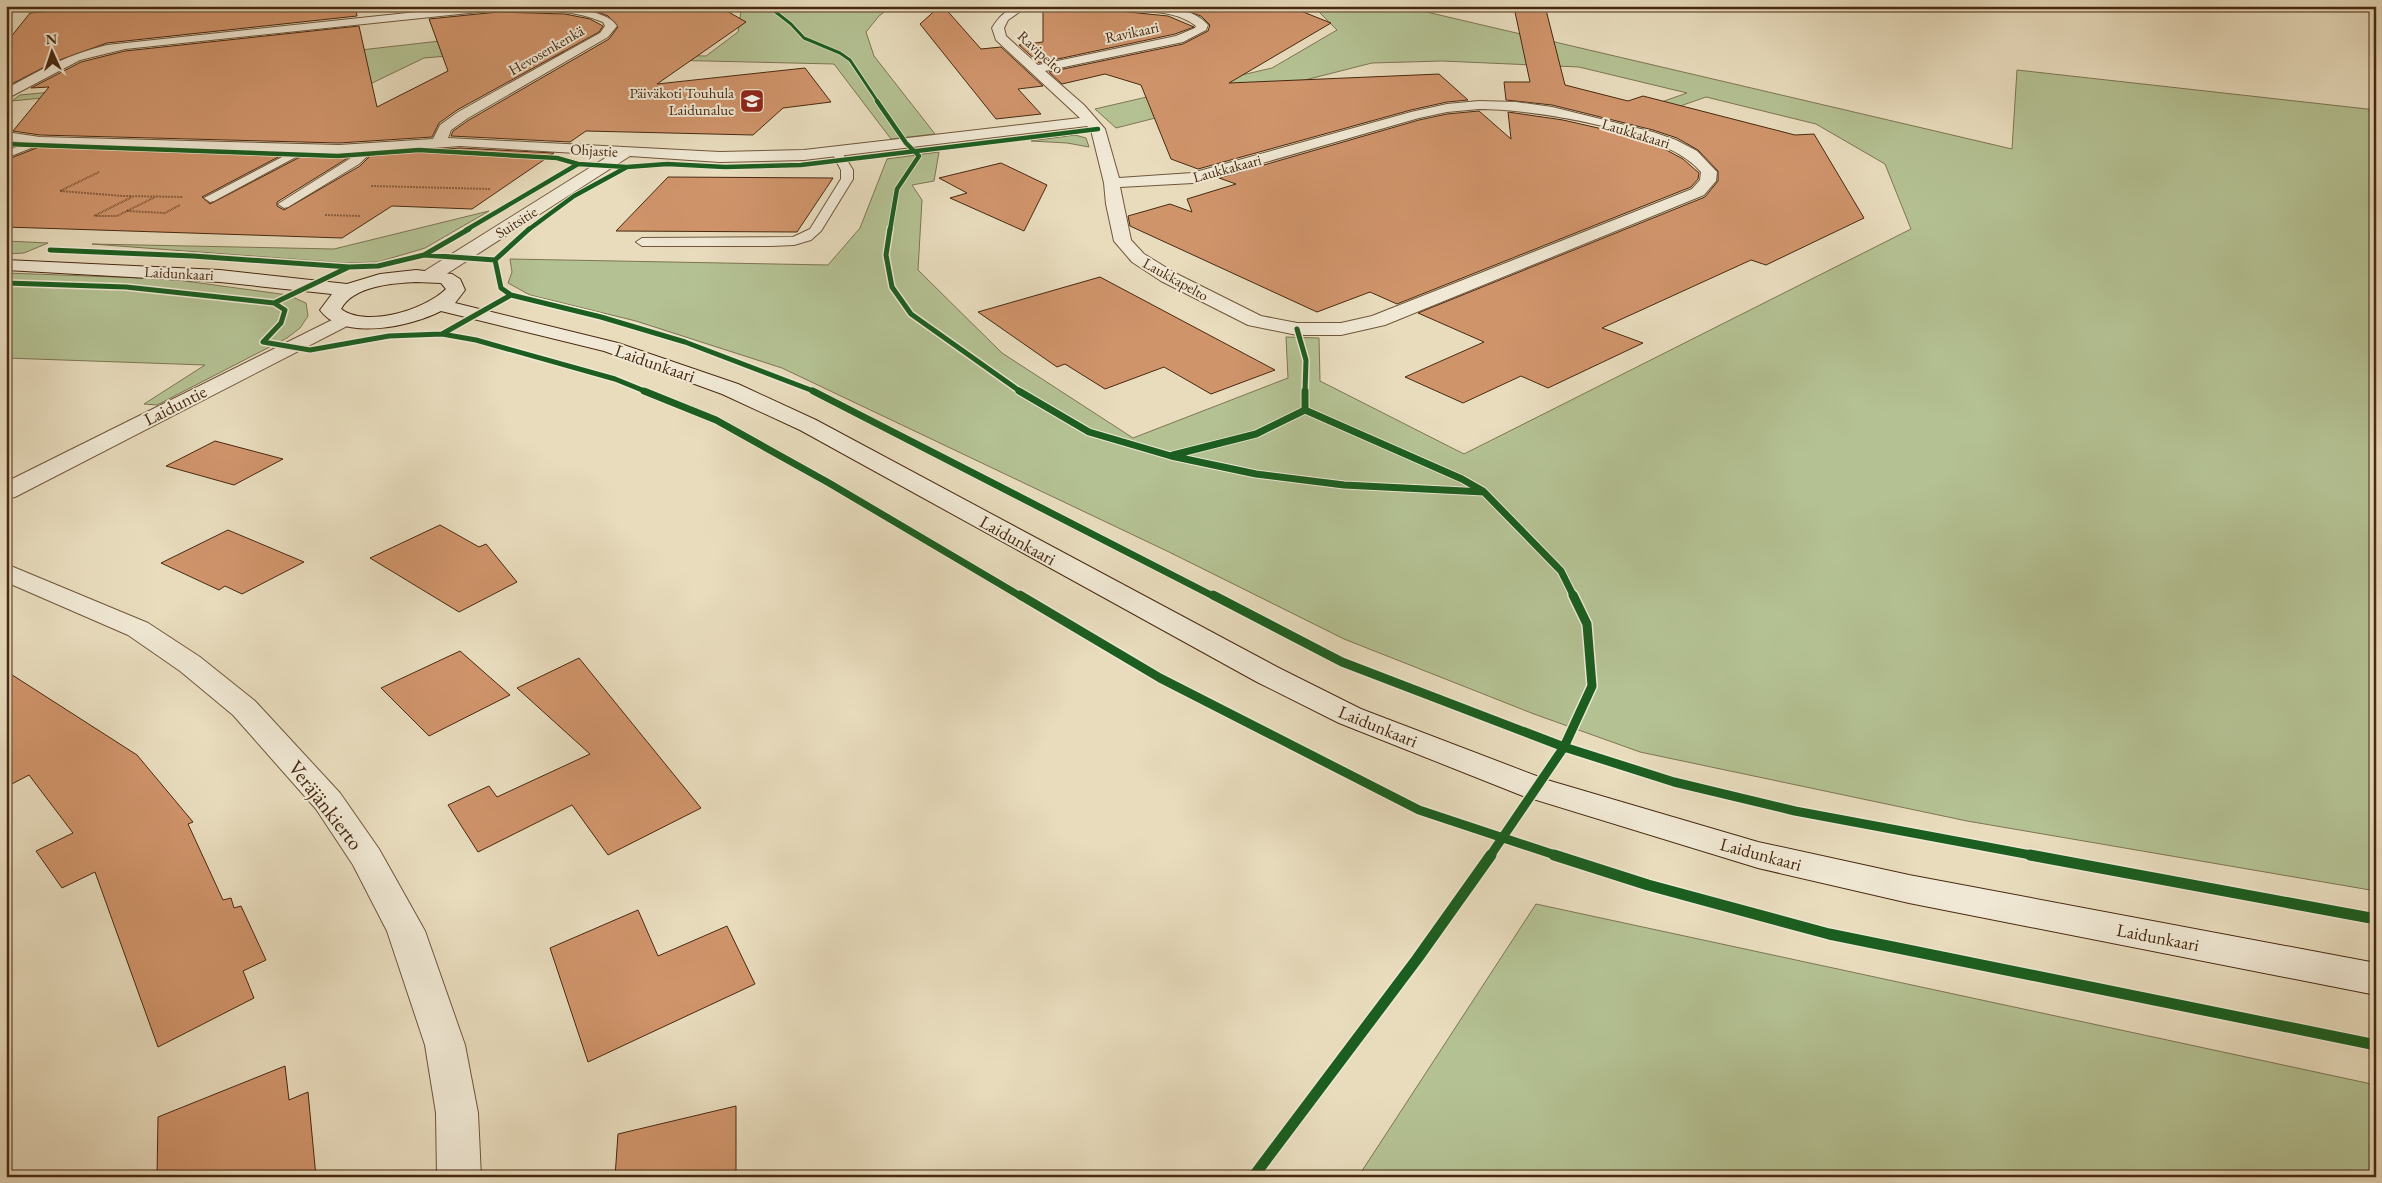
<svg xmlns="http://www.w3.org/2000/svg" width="2382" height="1183" font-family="'EB Garamond',serif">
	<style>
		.green { fill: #b4c193; stroke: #7e7552 }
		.building { fill: #d0946b; stroke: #482910 }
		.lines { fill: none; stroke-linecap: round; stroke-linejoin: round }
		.lane-casing { stroke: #70563b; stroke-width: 2 }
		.street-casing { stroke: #70563b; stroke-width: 2 }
		.secondary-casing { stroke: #482910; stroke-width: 2 }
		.path { stroke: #482910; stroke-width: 2; stroke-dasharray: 0.5 1; stroke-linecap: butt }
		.lane { fill: #f0e8d4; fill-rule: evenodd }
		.street { fill: #f0e8d4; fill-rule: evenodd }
		.secondary { fill: #f0e8d4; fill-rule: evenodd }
		.cycleway-far5-casing { stroke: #f0e8d4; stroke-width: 4.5 }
		.cycleway-far4-casing { stroke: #f0e8d4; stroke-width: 6 }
		.cycleway-far3-casing { stroke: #f0e8d4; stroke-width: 8 }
		.cycleway-far2-casing { stroke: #f0e8d4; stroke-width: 9 }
		.cycleway-far1-casing { stroke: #f0e8d4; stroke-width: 12 }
		.cycleway-casing { stroke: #f0e8d4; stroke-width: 14 }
		.cycleway-far5 { stroke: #1b5e20; stroke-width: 3 }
		.cycleway-far4 { stroke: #1b5e20; stroke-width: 4.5 }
		.cycleway-far3 { stroke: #1b5e20; stroke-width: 5 }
		.cycleway-far2 { stroke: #1b5e20; stroke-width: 7 }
		.cycleway-far1 { stroke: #1b5e20; stroke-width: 9 }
		.cycleway { stroke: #1b5e20; stroke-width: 11 }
		.labels { text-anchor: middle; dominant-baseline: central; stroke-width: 4; stroke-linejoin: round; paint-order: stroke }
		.far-street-label { font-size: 15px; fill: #482910; stroke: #f0e8d4 }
		.far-poi-label { font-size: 15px; fill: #482910; stroke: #f0e8d4; text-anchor: end }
		.street-label { font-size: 18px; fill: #482910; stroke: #f0e8d4 }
		.near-street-label { font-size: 21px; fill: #482910; stroke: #f0e8d4 }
	</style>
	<rect width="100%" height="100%" fill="#e8dcbd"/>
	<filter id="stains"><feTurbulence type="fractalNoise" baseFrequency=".004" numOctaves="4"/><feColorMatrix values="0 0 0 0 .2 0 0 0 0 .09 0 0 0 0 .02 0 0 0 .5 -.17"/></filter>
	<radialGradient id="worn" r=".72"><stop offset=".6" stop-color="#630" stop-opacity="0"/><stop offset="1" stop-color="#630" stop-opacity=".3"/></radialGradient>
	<path class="green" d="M734 6H892L879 16 866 32 874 56 935 134 891 139 834 64 579 58 588 53 706 56 738 32 741 11Z
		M1313 6H1401L2012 149 2017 70 2376 110V891L1967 821 1640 752 1534 714 1344 639 1169 552 782 368 636 321 530 295 508 283 512 272 510 259 828 265 860 228 887 159 939 152 934 181 912 185 922 200 918 270 1002 353 1133 438 1288 378 1286 337 1319 338 1320 381 1464 454 1911 229 1885 164 1816 124 1706 97 1629 124 1613 119 1687 93 1579 67 1442 61 1372 63 1116 128 1095 109 1272 68 1337 30Z
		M467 38 443 49 564 52 555 57 458 55 424 58 337 100 172 85 12 101 20 95 169 81 174 71Z
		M1075 135 1086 138 1089 147 1067 143 1031 141Z
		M489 211 425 248 378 262 345 263 92 244 334 249Z
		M6 241 48 243 24 253 6 254Z
		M6 273 170 279 288 295 306 303 308 316 300 328 287 338 157 405 144 404 205 365 6 358Z
		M1536 904 2376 1085V1177H1358Z"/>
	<path class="building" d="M108 6H355L357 16 107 43 54 62 6 87V43L30 13Z
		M572 6H718L746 22 657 84 805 68 831 102 783 108 753 135 586 131 570 142 451 136 453 131 469 120 609 39 618 27 608 16 593 10Z
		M940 6H943L981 49 1001 47 1043 86 1018 89 1041 114 996 119 920 24Z
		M1043 6H1111L1118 11 1168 16 1194 27 1175 34 1039 63 1019 45 1043 42Z
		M1172 6H1288L1331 23 1229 83 1439 74 1468 100 1447 102 1411 110 1198 169 1171 159 1141 85 1105 74 1062 84 1049 72 1183 44 1208 31 1210 25 1201 16Z
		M1538 6H1545L1565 85 1628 101 1643 96 1795 135 1814 134 1864 218 1766 265 1751 260 1602 328 1643 343 1548 388 1521 376 1463 403 1405 377 1484 342 1418 313 1705 197 1718 181V171L1698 150 1677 138 1653 130 1552 105 1506 100 1504 82H1530L1515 12Z
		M498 12 565 14 590 19 603 26 599 32 457 110 439 123 432 137 339 143 40 135 13 131 49 87 31 88 81 62 125 51 359 26 377 107 448 71 429 19Z
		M1479 111 1511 139 1508 112 1563 120 1629 135 1659 146 1683 159 1699 173 1698 179 1691 187 1397 304 1370 292 1317 312 1130 226 1128 216 1170 204 1192 212 1187 199 1236 184 1219 178 1419 120 1447 114Z
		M39 147 282 155 202 197 210 204 302 156H351L277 202V206L284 210 360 166 372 154 460 148 554 153 472 209 392 206 342 238 6 227V160Z
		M1001 163 1047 185 1024 231 950 198 967 193 939 178Z
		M668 177 833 178 797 232 616 231Z
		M1100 277 1275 370 1211 394 1164 367 1105 389 1065 364 1057 367 978 312Z
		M215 441 283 459 234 485 166 466Z
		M440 525 479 547 486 544 517 582 459 612 370 558Z
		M228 530 304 562 242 594 225 586 219 590 161 563Z
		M460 651 510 695 429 736 381 688Z
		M579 658 701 808 608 855 572 805 478 852 448 805 489 786 497 797 590 754 517 688Z
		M6 671 137 755 193 822 188 824 223 900 231 898 234 908 241 906 266 960 243 971 254 998 158 1047 95 872 62 888 36 851 73 833 29 775 6 787Z
		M638 910 658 956 727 926 755 984 588 1062 550 948Z
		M285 1066 289 1100 308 1092 316 1177H157L158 1117Z
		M736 1106V1177H615L618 1134Z"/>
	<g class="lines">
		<defs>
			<path id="lane" d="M40 138 44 139V143L6 158V151Z
				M303 146 308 149 307 151 214 201 210 202 204 198Z
				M370 146 375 149 359 164 288 207 284 208 278 204Z
				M836 148 840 149 853 170V179L821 231 811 240 794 245 771 246H642L636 242 642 238 793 237 810 229 841 179V170L831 151Z"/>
			<path id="street" d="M473 6C504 6 602 0 617 26L608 37 468 118 451 130 448 138 720 152 804 150 1080 118 996 40 992 28C1001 13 1011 6 1028 6L1008 20 1004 28 1006 36 1038 65 1176 36 1195 28 1196 26C1175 9 1143 12 1118 9L1113 6C1140 6 1189 2 1208 25L1206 30 1183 42 1045 71 1084 105 1105 129 1119 178 1192 173 1411 112 1447 104 1479 101 1516 102 1552 107 1653 132 1676 140 1697 151 1717 172 1716 181 1704 195 1385 325 1341 335H1297L1248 325 1161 281 1132 262 1114 241 1106 204 1104 183 1091 130 1087 126 804 160 720 162 630 156 437 280H423L421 276 423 272 610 155 460 146 339 155 40 145 6 140V132L40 137 339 145 433 139 440 125 458 112 600 33 605 26 603 22C570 8 534 10 498 10L125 49 80 60 6 99V89C39 70 70 54 107 45ZM1479 109C1532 109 1667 130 1701 172L1700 180 1692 189 1372 316 1341 323H1297L1261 316 1175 273 1144 254 1131 240 1120 187 1193 183 1419 118 1447 112Z
				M344 314 351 316 354 320 351 324 15 497 6 499V482Z
				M6 564 148 623 200 657 255 701 340 793 379 849 425 931 465 1045 478 1113 481 1177H437L436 1113 425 1045 387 931 353 865 316 809 233 715 180 671 128 635 6 582Z"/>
			<path id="secondary" d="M6 6H16L6 10Z
				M6 260 220 270 347 284 380 274 416 270 452 274 460 279 465 290 455 303 618 343 738 384 816 420 1279 668 1361 709 1547 780 1758 842 1909 875 2376 963V995L1909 903 1758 868 1523 796 1339 723 1257 682 800 430 722 394 604 351 441 311C412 326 343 342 320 310L332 294 220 282 6 270ZM416 282 441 283 446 289C425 310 366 328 341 309 353 286 393 283 416 282Z"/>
		</defs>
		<use href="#lane" class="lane-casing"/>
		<use href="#street" class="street-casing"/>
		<use href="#secondary" class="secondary-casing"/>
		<path class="path" d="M99 172 60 191 123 196 183 197
			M371 186 490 189
			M155 197 127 211 165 213 180 205
			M127 211 117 216H94L132 197
			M325 215 360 216"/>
		<use href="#lane" class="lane"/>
		<use href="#street" class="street"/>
		<use href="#secondary" class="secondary"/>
		<defs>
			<path id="cycleway-far5" d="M768 6 791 24 804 38 840 53 850 60 878 102"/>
			<path id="cycleway-far4" d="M877 101 906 143 919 156 897 189 890 230
				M6 144 338 156 419 150 557 158 578 164 466 230
				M578 164 627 167 667 164 725 167 801 165 1098 129
				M528 230 574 196 627 167"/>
			<path id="cycleway-far3" d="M529 229 495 260 501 288 511 295 601 317 685 342 816 392
				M890 229 886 255 892 287 911 314 1021 392
				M50 250 193 256 349 267 378 266 424 255 469 229
				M424 255 495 260
				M6 283 126 287 274 303 285 310 281 323 263 342 310 350 389 336 442 334 476 340 615 379 647 392
				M274 303 349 267
				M1297 329 1306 360 1305 392
				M442 334 511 295"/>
			<path id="cycleway-far2" d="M644 391 716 420 829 483 1022 597
				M813 391 1215 597
				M1019 391 1089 432 1171 456 1256 474 1344 485 1484 492 1561 571 1574 597
				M1305 410 1462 479 1483 491
				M1173 455 1256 434 1305 410V391"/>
			<path id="cycleway-far1" d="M1020 595 1160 678 1419 810 1558 856
				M1213 595 1342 662 1564 747 1674 782 1795 811 2036 856
				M1490 856 1564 747 1592 686 1587 624 1573 595"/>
			<path id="cycleway" d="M1554 855 1648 885 1829 934 2376 1045
				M2030 855 2376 919
				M1253 1177 1417 959 1491 855"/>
		</defs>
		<use href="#cycleway-far5" class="cycleway-far5-casing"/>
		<use href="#cycleway-far4" class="cycleway-far4-casing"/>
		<use href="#cycleway-far3" class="cycleway-far3-casing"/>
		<use href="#cycleway-far2" class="cycleway-far2-casing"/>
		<use href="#cycleway-far1" class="cycleway-far1-casing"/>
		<use href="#cycleway" class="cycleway-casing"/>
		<use href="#cycleway-far5" class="cycleway-far5"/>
		<use href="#cycleway-far4" class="cycleway-far4"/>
		<use href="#cycleway-far3" class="cycleway-far3"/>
		<use href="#cycleway-far2" class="cycleway-far2"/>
		<use href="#cycleway-far1" class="cycleway-far1"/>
		<use href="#cycleway" class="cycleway"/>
	</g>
	<defs>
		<symbol id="school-square" viewBox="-11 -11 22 22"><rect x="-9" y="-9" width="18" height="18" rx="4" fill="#8f2418" stroke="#f0e8d4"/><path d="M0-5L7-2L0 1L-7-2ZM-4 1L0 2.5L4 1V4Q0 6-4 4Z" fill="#fff"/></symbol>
	</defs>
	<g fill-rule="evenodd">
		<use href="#school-square" x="738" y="87" width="28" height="28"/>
	</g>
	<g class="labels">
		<g class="far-street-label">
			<text transform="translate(1132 32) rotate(-12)">Ravikaari</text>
			<text transform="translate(546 50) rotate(-30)">Hevosenkenkä</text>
			<text transform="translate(1041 52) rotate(42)">Ravipelto</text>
			<text transform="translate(1636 133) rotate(17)">Laukkakaari</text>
			<text transform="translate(594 150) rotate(3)">Ohjastie</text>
			<text transform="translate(1227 168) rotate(-15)">Laukkakaari</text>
			<text transform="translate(516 222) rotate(-32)">Suitsitie</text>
			<text transform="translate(179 273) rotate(3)">Laidunkaari</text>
			<text transform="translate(1176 279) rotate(29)">Laukkapelto</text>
		</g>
		<g class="far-poi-label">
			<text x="734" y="92">Päiväkoti Touhula<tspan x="734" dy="17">Laidunalue</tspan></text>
		</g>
		<g class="street-label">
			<text transform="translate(655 363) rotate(19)">Laidunkaari</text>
			<text transform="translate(175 405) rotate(-27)">Laiduntie</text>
			<text transform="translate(1018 540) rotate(29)">Laidunkaari</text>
			<text transform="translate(1378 726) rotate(22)">Laidunkaari</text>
			<text transform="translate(1761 854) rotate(15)">Laidunkaari</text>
			<text transform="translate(2158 937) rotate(11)">Laidunkaari</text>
		</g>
		<g class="near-street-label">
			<text transform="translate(326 805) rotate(52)">Veräjänkierto</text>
		</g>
	</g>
	<rect width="2382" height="1183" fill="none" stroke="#e8dcbd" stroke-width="25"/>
	<rect x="8" y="8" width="2367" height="1168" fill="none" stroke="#482910" stroke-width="2.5"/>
	<rect x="12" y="12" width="2357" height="1158" fill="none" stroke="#482910"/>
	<g transform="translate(52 52) rotate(357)" stroke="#f0e8d4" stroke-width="4" paint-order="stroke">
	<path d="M0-4L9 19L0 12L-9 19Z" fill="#482910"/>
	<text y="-8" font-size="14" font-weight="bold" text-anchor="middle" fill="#482910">N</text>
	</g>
	<rect width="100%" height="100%" filter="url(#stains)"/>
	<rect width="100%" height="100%" fill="url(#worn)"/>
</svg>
